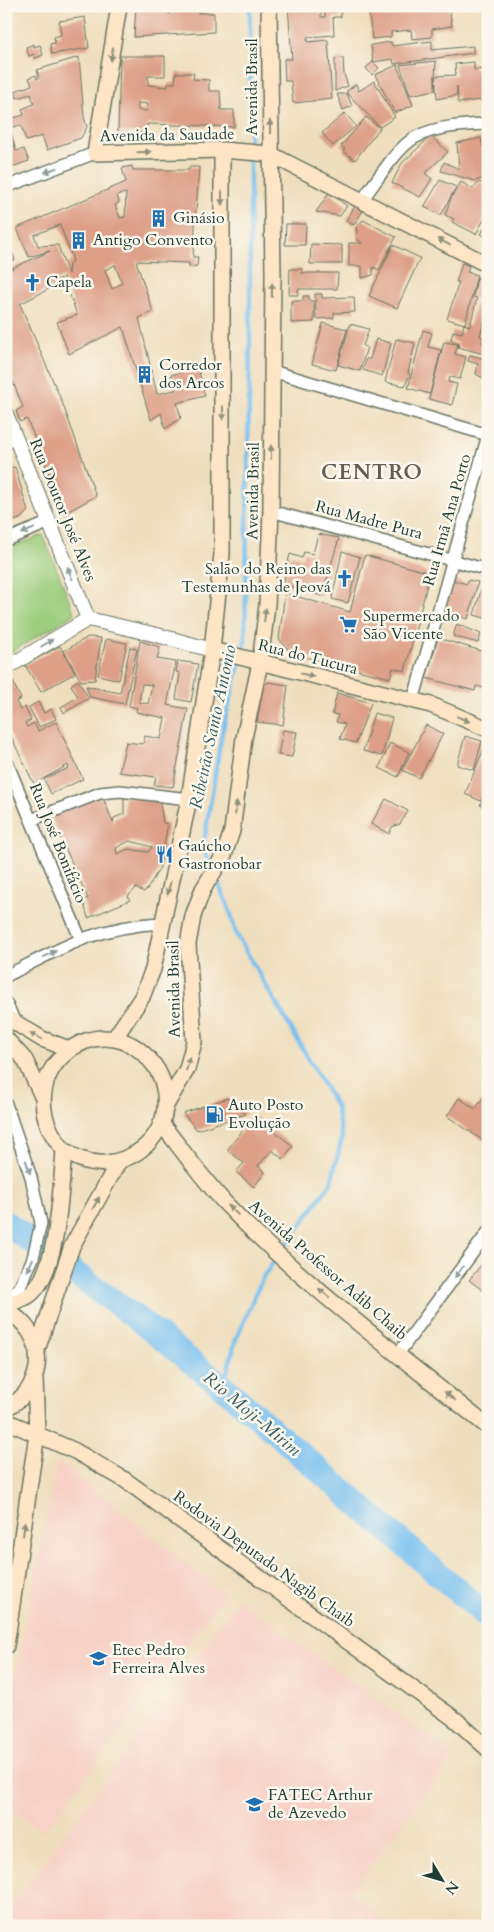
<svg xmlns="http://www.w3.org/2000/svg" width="494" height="1932" font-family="Cardo,serif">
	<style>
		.built { fill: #f7d1c6 }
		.green { fill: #9bcd7d; stroke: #5d8558 }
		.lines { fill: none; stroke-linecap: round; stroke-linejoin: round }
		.stream { stroke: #77c0f0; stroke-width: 4.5 }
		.river { stroke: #77c0f0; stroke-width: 25 }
		.building { fill: #dd9f87; fill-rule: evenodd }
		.minor-casing { stroke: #687564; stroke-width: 14 }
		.tertiary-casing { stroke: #687564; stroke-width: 16 }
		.secondary-casing { stroke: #687564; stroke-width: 18 }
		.minor { stroke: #fff; stroke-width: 11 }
		.tertiary { stroke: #fff; stroke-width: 14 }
		.secondary { stroke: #fee5c5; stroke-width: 15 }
		.oneway { fill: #8e917c }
		.oneway2 { fill: #8f9e9a }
		.labels { text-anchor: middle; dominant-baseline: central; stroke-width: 5; stroke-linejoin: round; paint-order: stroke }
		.street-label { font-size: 16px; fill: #1f3d34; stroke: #fbf7ec }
		.poi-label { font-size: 16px; fill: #1f3d34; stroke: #fbf7ec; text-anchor: start }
		.water-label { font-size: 18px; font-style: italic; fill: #355e63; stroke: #fbf7ec }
		.district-label { font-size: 21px; font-weight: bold; letter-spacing: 1px; fill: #625f51; stroke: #fbf7ec }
	</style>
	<rect width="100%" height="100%" fill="#fbf7ec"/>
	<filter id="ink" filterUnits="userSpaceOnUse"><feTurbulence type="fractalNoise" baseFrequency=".02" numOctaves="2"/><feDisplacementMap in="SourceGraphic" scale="10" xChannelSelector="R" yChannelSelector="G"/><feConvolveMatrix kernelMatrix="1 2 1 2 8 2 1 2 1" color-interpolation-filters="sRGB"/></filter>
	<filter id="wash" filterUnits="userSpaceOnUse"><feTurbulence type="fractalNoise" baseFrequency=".0096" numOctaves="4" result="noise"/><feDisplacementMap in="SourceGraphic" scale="20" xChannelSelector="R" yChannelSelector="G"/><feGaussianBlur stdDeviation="1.12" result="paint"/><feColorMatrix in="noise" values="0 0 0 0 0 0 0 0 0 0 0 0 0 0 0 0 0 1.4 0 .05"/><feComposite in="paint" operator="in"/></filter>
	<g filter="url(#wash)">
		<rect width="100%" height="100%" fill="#efdebd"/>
		<path class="built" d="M58 1461 225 1595 44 1832 6 1806V1722Z
			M239 1599 454 1756 350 1893 392 1926H6V1914Z"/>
		<path class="green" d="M43 535 75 614 6 655V549Z"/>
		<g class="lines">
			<path class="stream" d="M212 869 203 848 222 732 245 641 250 342V6
				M215 876 231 914 236 934 336 1106 342 1138 331 1183 263 1277 236 1339 223 1387"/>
			<path class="river" d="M6 1223 135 1317 223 1387 488 1617"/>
		</g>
		<g id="blocks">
			<path class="building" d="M136 6H169V14L171 13V6H198V13H214V32L134 37Z
				M288 6H321V17H325V6H341V17H333L334 35 307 37 308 42 328 40 332 99 293 103 291 81H285L284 59H292Z
				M368 6H449L452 26 432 29V37L412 39 411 30 391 32V37L372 39Z
				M85 17 89 48 52 54 50 44 55 43 54 37 61 35 59 21Z
				M432 41V50L473 46V53L394 64 393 59 373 62 371 45 391 42 392 46Z
				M34 44V47L40 45 43 55 35 58 34 54 29 56 26 47Z
				M120 56H165V76H148V85L168 87V83H175L176 73H194L193 79 209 80V91H220L221 110H234V127L147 124V133L118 132ZM138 103 148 104 147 111 138 110Z
				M79 57 84 117 87 127 81 138 47 150 42 136 26 141 21 125 13 127 10 119 24 115 22 109 34 104 31 94 17 98 15 91 32 85 29 78 36 75 37 79 39 78 37 70Z
				M343 58 344 74 348 86 335 91V59Z
				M436 61 435 76 456 75 455 64 474 62V70L483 69V62H488V99L458 103 457 86V95L437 99 435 76V90L410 95 400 65Z
				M373 62 379 68 372 75 366 68Z
				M397 65 413 105 395 113 375 75Z
				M374 81 395 117 380 127 346 92 356 84 359 91Z
				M337 94H347L352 106 343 110Z
				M345 113 356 126 333 146 322 133Z
				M6 115 16 151 24 149 29 161 6 169Z
				M366 117 380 128 355 160 343 151 345 149 341 146Z
				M431 136 448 152 425 173 432 179 420 197 392 183 402 163Z
				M481 138 483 147 488 146V177L475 181 441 171 444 162 459 169 457 143Z
				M132 166 133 170H189V167H199L193 257H198L197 266 189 267V263L136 261 153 312 139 318 157 394 175 390 171 375 198 368 205 396 177 403 181 418 165 429 161 413 151 420 123 327 69 354 57 322 77 315 64 277 57 280 58 284 20 304 62 402 96 496 65 513 27 419 20 422 16 411 23 407 6 364V271L50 251 29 257 17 228 126 182 122 168ZM126 193 125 217 120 218 115 205 119 203 117 195ZM60 225 73 260 69 264 68 274 58 245 38 246 34 235ZM115 265 122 283 112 289 105 270Z
				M440 180 456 187 441 215 424 207Z
				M461 182 473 189 479 182 488 187V212L476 234 452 222 454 219 445 215 451 198Z
				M329 193 347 206 340 216 316 212Z
				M356 204 364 209 354 225 346 221Z
				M363 220 396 237 379 270 373 267V275L362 278V266H349V243H362L358 240 356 227Z
				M286 224H306L305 245H285Z
				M488 224V239L481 234Z
				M6 237 15 260 6 264Z
				M311 244 342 245V264H310Z
				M393 245 420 258 397 308 369 296Z
				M462 263 469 266 467 272 477 275 465 324 447 319 459 282H456Z
				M290 269H302V273H338L337 289H298V295H289Z
				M477 278 484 279 482 287 488 288V307L480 336 483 337 482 343 488 345V355L458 347 459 343 451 340 453 331 462 333 464 324 470 326 477 298 473 297Z
				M315 294H322V298L354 297 355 312 334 313V318L316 319Z
				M303 296H309V301H314V322L291 323V301H303Z
				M323 323 347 329 336 370 312 364Z
				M350 324 369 329 363 346 367 347 360 371 338 365Z
				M423 330 432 333 428 347 441 350 430 394 408 388Z
				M376 339 391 343 382 376 363 370 366 359H370Z
				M396 339 415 343 408 373 410 374 405 386 385 382Z
				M444 342 458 344 455 354 466 357 460 379 450 377 448 382 457 384 452 405 429 399Z
				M470 355 487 359 483 378 476 374 478 364 468 361Z
				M15 467 28 511 20 519 6 523V470Z
				M318 534 339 538 322 596 283 584 290 554 302 558 304 552 313 554Z
				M342 551 360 557 348 603 332 599Z
				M365 555 430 573 405 671 393 668 390 678 292 654 279 639 285 593 350 612Z
				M453 580 467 584 468 580 478 582 468 619 445 613Z
				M482 587 488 588V619L474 615Z
				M457 624 481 634 478 643 453 636Z
				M88 637 101 638 95 680 81 681 64 651Z
				M438 638 485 652 483 663 488 648V689L476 686 475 691 426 678Z
				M106 639 127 643 119 680 98 675Z
				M140 641 160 647 157 659 176 662 167 705 188 709 173 787 154 785 156 777 119 772 126 742 143 744 145 736 161 739 165 718 136 712 137 708 129 706ZM142 684 152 685 148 704 139 702Z
				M60 646 75 673 41 692 25 665Z
				M130 647 137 649 125 704 90 697 86 686 120 693Z
				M178 661 198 664 191 702 176 699 180 673 176 672Z
				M9 674 21 699 16 701 20 710 25 707 31 720 25 723 27 727 34 723 38 731 56 722 83 779 51 794 44 779 69 768 68 765 34 784 6 726V675Z
				M78 680 89 698 64 713 61 707 78 697 71 685Z
				M269 682 288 685 283 725 257 722 263 685Z
				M337 693 371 703 356 743 340 739 345 724 336 722 338 715 332 714Z
				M38 702 44 713 51 709 56 719 39 727 29 707Z
				M374 713 392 718 382 756 363 751Z
				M426 725 443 734 419 778 402 770Z
				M283 730 297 732 292 757 278 755Z
				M465 736 482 741 474 770 457 765Z
				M488 739V785L481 801 465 794Z
				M390 743 409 752 398 777 379 768Z
				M488 788V809L480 805Z
				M102 795 113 823 114 818 124 814V797L140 798 160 803 163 823 168 824 160 867 148 888 144 892 136 888 128 896 130 900 88 918 83 900 88 898 51 817ZM129 841 138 843 152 847 148 852 128 849 117 854 116 848Z
				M386 799 408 811 400 824 392 827 389 834 371 824Z
				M488 1091V1144L447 1116 459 1098 475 1109Z
				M228 1098 246 1114 197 1130 183 1113Z
				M254 1116 293 1146 283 1159 272 1150 258 1166 265 1172 254 1187 236 1172 244 1163 227 1150Z
				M486 1259 488 1260 486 1293 469 1280Z"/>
		</g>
	</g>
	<g filter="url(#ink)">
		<use href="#blocks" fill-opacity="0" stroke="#687564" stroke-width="1"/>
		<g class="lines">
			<defs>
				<path id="minor" d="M6 187 95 153
					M363 199C375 183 398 146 416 137 437 126 464 125 488 124
					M272 371 488 435
					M271 511 488 570
					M6 540 50 522
					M413 701 488 435
					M6 760 80 938
					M31 820 100 793 120 791 189 799
					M6 976C63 947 95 927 161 923
					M6 1003 16 1024
					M6 1104 31 1177 41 1223 33 1258 20 1287 6 1301
					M398 1354 488 1232"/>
				<path id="tertiary" d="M6 414 88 619
					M88 619 157 635 212 650
					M6 668 88 619"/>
				<path id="secondary" d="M119 6 95 153 222 150 270 154 488 265
					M212 650 431 705 488 729
					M6 1017 42 1039 69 1049
					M6 1039 25 1060 41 1094
					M114 1039 142 997 153 969 189 799 212 650 222 554V150
					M165 1107 187 1069 194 1042 188 944 193 916 203 889 224 855 232 831 244 738 260 663 267 605 271 511 273 273 269 6
					M161 1123C182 1150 202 1178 225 1203 302 1284 401 1356 488 1427
					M6 1305C13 1302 22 1300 28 1296 59 1276 61 1184 64 1150 0 1078 100 994 154 1065 165 1080 168 1101 163 1119 152 1152 114 1172 80 1159 75 1157 69 1153 64 1150
					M6 1311C48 1331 48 1388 6 1408
					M38 1347 72 1246 119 1161
					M6 1421 75 1451 125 1480 456 1720 488 1749
					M6 1646 37 1434 35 1379"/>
			</defs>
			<use href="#minor" class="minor-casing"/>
			<use href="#tertiary" class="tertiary-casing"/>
			<use href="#secondary" class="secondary-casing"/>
			<use href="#minor" class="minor"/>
			<use href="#tertiary" class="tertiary"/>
			<use href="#secondary" class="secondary"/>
		</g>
		<defs><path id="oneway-solid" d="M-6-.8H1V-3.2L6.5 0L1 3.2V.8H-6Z" transform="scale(1.25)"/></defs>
		<g class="oneway">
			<use href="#oneway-solid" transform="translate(112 54) rotate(98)"/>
			<use href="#oneway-solid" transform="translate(270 127) rotate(-90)"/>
			<use href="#oneway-solid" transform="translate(144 152) rotate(-2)"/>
			<use href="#oneway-solid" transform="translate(222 198) rotate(90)"/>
			<use href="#oneway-solid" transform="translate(444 242) rotate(-152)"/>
			<use href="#oneway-solid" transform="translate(272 290) rotate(-89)"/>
			<use href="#oneway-solid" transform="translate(223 413) rotate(90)"/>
			<use href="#oneway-solid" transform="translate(271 452) rotate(-90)"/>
			<use href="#oneway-solid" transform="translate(265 615) rotate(-83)"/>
			<use href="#oneway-solid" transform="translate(307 675) rotate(14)"/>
			<use href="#oneway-solid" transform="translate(463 719) rotate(23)"/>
			<use href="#oneway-solid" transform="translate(236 808) rotate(-82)"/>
			<use href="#oneway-solid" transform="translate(169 888) rotate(103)"/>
			<use href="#oneway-solid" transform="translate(36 1036) rotate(-152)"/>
			<use href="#oneway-solid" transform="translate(188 1064) rotate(-74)"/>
			<use href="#oneway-solid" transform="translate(96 1203) rotate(-61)"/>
			<use href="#oneway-solid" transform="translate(233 1210) rotate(-136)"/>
			<use href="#oneway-solid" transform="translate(324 1293) rotate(-140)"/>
			<use href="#oneway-solid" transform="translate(450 1396) rotate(-141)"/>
			<use href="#oneway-solid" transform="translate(24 1529) rotate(-82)"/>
		</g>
		<g class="oneway2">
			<use href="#oneway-solid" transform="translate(51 170) rotate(159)"/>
			<use href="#oneway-solid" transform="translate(28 531) rotate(158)"/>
			<use href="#oneway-solid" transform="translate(70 573) rotate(-111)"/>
			<use href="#oneway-solid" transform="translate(47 643) rotate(-31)"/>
			<use href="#oneway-solid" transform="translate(50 954) rotate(-27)"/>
			<use href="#oneway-solid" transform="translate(28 1167) rotate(72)"/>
			<use href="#oneway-solid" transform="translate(30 1265) rotate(115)"/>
			<use href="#oneway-solid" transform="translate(459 1272) rotate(126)"/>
		</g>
	</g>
	<defs>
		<symbol id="building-bare" viewBox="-9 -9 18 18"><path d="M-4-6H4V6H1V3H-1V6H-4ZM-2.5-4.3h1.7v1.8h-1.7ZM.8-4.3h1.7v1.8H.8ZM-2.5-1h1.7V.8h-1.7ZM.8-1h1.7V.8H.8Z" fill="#1f6fb2" stroke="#fbf7ec" stroke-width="2.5" paint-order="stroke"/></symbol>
		<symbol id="church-bare" viewBox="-9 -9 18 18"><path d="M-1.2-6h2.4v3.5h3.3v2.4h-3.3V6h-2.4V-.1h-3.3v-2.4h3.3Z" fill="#1f6fb2" stroke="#fbf7ec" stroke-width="2.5" paint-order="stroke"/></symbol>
		<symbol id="supermarket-bare" viewBox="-9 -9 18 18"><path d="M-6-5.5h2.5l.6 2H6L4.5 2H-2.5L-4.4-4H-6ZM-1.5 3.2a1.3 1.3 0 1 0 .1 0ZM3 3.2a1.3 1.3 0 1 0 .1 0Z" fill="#1f6fb2" stroke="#fbf7ec" stroke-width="2.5" paint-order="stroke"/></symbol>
		<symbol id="restaurant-bare" viewBox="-9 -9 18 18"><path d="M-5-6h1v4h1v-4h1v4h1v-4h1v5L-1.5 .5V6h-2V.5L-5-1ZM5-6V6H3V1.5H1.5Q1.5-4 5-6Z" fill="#1f6fb2" stroke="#fbf7ec" stroke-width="2.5" paint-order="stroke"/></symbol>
		<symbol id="fuel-bare" viewBox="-9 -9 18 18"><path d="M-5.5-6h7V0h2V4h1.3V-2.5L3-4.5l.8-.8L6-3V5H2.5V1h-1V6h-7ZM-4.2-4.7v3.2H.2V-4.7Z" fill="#1f6fb2" stroke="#fbf7ec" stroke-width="2.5" paint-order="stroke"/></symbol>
		<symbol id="university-bare" viewBox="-9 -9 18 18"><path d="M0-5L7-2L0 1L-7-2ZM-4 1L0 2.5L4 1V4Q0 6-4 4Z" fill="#1f6fb2" stroke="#fbf7ec" stroke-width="2.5" paint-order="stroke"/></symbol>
	</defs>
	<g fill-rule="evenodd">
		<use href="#building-bare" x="146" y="206" width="25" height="25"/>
		<use href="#building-bare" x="66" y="228" width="25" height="25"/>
		<use href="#church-bare" x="20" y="270" width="25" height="25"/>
		<use href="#building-bare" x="132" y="362" width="25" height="25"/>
		<use href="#church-bare" x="332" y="566" width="25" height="25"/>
		<use href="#supermarket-bare" x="336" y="612" width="25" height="25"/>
		<use href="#restaurant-bare" x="152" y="842" width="25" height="25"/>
		<use href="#fuel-bare" x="202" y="1102" width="25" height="25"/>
		<use href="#university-bare" x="86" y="1646" width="25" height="25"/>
		<use href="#university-bare" x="242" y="1792" width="25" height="25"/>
	</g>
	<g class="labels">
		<g class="street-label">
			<text transform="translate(252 87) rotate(-90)">Avenida Brasil</text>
			<text transform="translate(167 135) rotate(-1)">Avenida da Saudade</text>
			<text transform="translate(253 491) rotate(-89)">Avenida Brasil</text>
			<text transform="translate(63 510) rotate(68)">Rua Doutor José Alves</text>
			<text transform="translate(369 520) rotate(15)">Rua Madre Pura</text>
			<text transform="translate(447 520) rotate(-74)">Rua Irmã Ana Porto</text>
			<text transform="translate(308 657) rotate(14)">Rua do Tucura</text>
			<text transform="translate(58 843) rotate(68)">Rua José Bonifácio</text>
			<text transform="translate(174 989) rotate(-91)">Avenida Brasil</text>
			<text transform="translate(328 1270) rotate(41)">Avenida Professor Adib Chaib</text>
			<text transform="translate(264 1559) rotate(36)">Rodovia Deputado Nagib Chaib</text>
		</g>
		<g class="poi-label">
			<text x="173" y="218">Ginásio</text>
			<text x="93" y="240">Antigo Convento</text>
			<text x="46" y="282">Capela</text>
			<text x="159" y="365">Corredor<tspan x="159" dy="18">dos Arcos</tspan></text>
			<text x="331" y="569" text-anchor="end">Salão do Reino das<tspan x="331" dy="18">Testemunhas de Jeová</tspan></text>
			<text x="363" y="616">Supermercado<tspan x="363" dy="18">São Vicente</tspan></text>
			<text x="178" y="846">Gaúcho<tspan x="178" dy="18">Gastronobar</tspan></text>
			<text x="228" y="1105">Auto Posto<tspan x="228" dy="18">Evolução</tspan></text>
			<text x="112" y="1650">Etec Pedro<tspan x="112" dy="18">Ferreira Alves</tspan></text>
			<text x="268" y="1795">FATEC Arthur<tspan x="268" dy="18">de Azevedo</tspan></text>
		</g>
		<g class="water-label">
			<text transform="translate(213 727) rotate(-78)">Ribeirão Santo Antonio</text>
			<text transform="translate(252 1414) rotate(40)">Rio Moji-Mirim</text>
		</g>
		<g class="district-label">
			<text x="372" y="472">CENTRO</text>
		</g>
	</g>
	<rect width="494" height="1932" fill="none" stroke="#fbf7ec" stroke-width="25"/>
	<g transform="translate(442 1880) rotate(128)" stroke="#fbf7ec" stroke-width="4" paint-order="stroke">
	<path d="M0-4L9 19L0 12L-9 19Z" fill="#1f3d34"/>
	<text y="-8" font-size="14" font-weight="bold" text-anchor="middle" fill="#1f3d34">N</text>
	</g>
</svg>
